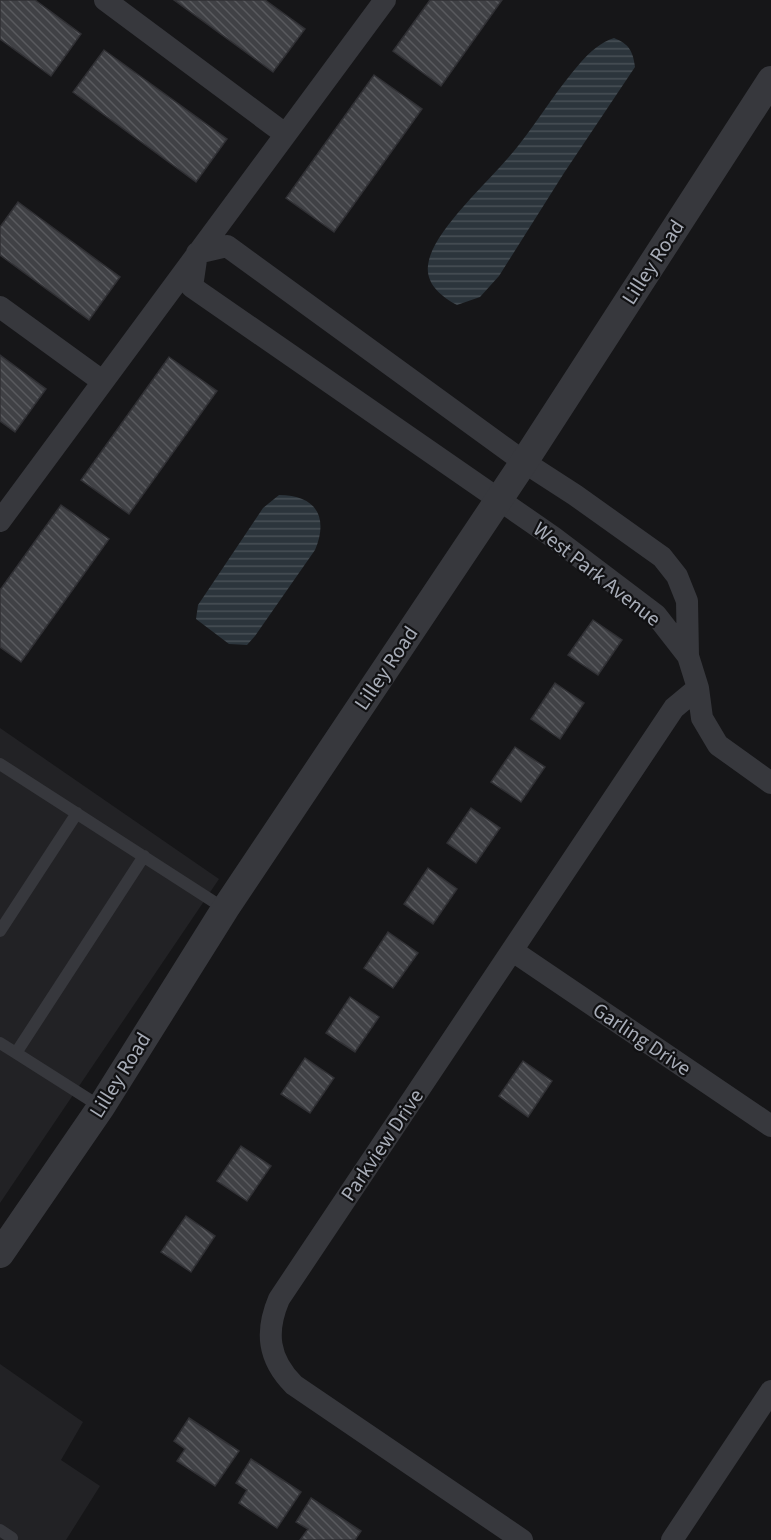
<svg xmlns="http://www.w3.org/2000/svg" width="771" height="1540" font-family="'Source Sans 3',sans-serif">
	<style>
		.built { fill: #222225 }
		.water { fill: url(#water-rules) }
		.building { fill: url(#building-back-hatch); stroke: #303034; stroke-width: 1.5 }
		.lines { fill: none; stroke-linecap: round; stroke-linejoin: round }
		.service { stroke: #37383d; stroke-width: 12 }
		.minor { stroke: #37383d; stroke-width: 22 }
		.tertiary { stroke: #37383d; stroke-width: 28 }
		.labels { text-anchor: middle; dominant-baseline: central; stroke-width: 4.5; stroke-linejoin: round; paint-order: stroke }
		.street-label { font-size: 21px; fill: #a8adb8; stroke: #111113 }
	</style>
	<defs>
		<pattern id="water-rules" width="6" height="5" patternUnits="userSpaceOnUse" patternTransform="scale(1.5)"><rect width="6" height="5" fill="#2c353c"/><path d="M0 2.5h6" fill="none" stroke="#485056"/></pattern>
		<pattern id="building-back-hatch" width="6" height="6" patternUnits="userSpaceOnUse" patternTransform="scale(1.5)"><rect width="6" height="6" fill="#404145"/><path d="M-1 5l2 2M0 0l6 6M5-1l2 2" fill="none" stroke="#595a5e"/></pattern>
	</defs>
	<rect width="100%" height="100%" fill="#161618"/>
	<path class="built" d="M0 728 219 879 0 1203Z
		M0 1364 83 1422 61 1460 100 1486 66 1540H0Z"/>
	<path class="water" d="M614 38C629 44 633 51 635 67L564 173 499 276 480 297 457 305C440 296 423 282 429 260 437 226 495 176 518 146 540 118 558 88 581 62 590 52 601 42 614 38Z
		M279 495C316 495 329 517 315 550L255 636 247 645 229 644 196 619 198 605 263 508Z"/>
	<path class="building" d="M0 0H35L81 34 51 76 0 39Z
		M174 0H265L305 29 273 72Z
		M430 0H502L441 86 393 51Z
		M104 50 227 139 196 182 73 92Z
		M374 75 422 109 334 232 286 198Z
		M18 202 120 277 89 320 0 255V227Z
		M0 355 46 389 15 432 0 421Z
		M169 357 217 391 129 514 81 480Z
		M61 505 109 539 21 662 0 647V590Z
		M593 620 622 640 598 675 568 655Z
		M555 683 584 703 560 739 531 719Z
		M515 747 545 767 521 802 491 782Z
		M471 808 500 828 476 863 447 843Z
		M428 868 457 889 433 924 404 904Z
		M388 932 418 953 393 988 364 968Z
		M350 997 379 1017 355 1052 326 1033Z
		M305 1058 334 1078 310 1113 281 1094Z
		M523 1061 552 1081 528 1117 499 1096Z
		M241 1146 271 1166 247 1201 217 1181Z
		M186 1216 215 1236 191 1272 161 1252Z
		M189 1418 239 1451 215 1486 177 1461 185 1449 174 1441Z
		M251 1459 301 1492 277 1528 239 1503 247 1490 236 1483Z
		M311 1498 361 1531 355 1540H300L308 1529 296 1522Z"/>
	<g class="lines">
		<path class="service" d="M0 764 225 909
			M0 931 77 813
			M0 1043 16 1053
			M101 1107 16 1053 144 856
			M0 1530 12 1538"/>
		<path class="minor" d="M105 0 285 134
			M197 253 227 246 524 462 575 495 662 557 677 576 687 601 688 656 698 688 702 718 718 745 771 783
			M197 253 192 287 553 537 656 615 688 656
			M0 307 102 381
			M0 521 385 0
			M513 951 771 1126
			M522 1540 294 1385C268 1359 265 1332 279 1299L674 708 698 688
			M672 1540 771 1391"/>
		<path class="tertiary" d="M0 1254 101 1107 225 909 524 462 771 80"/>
	</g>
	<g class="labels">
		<g class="street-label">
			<text transform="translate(653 262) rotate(-57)">Lilley Road</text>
			<text transform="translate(597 574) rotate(38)">West Park Avenue</text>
			<text transform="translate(386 668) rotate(-56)">Lilley Road</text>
			<text transform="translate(642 1039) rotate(34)">Garling Drive</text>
			<text transform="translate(120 1075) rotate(-58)">Lilley Road</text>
			<text transform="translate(382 1145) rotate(-56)">Parkview Drive</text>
		</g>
	</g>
</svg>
